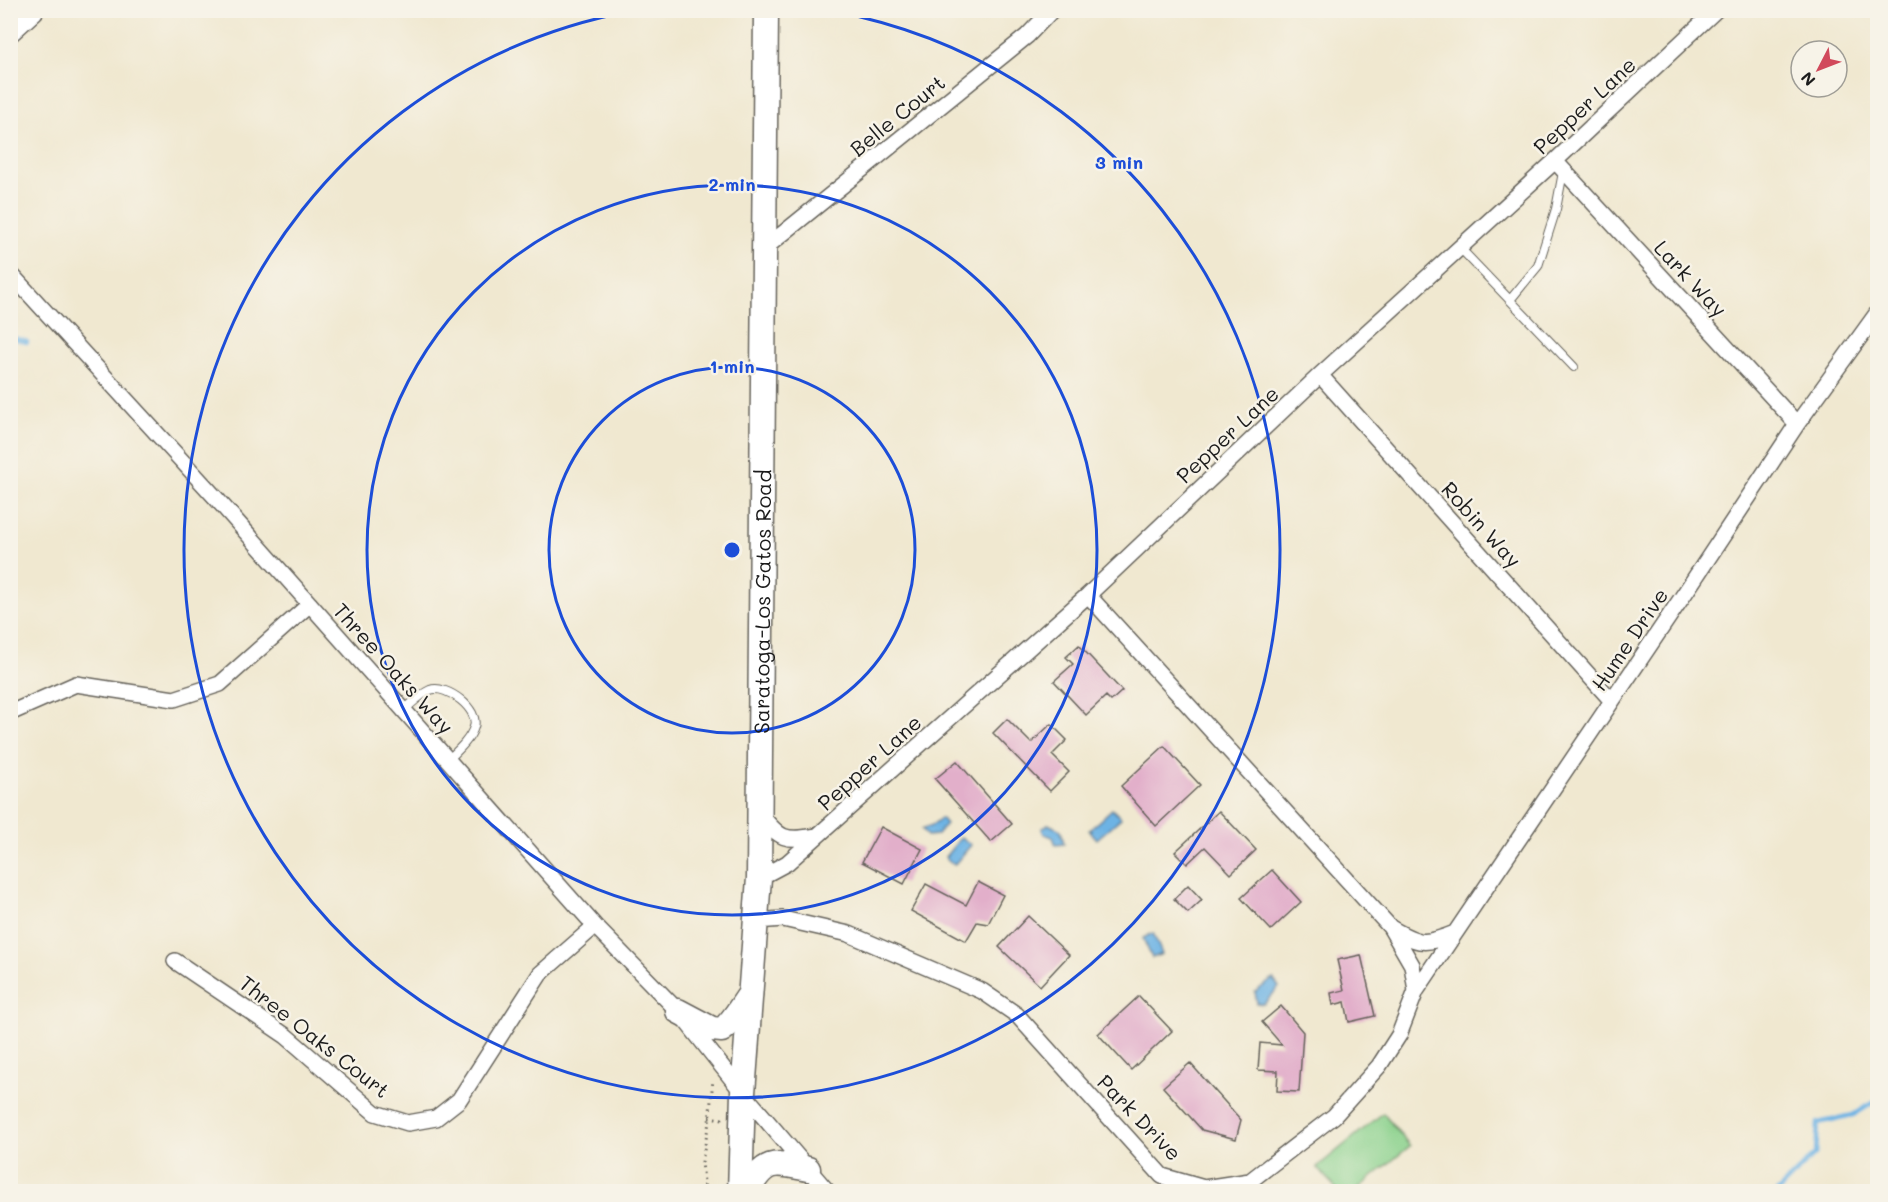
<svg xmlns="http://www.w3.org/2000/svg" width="1888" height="1202" font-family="Mali,sans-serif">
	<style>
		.green { fill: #8ad18c; stroke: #537654; stroke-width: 1.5 }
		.water { fill: #6db3e4; stroke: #446880; stroke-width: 1.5 }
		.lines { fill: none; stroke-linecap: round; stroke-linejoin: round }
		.stream { stroke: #6db3e4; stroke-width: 4.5 }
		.building { fill: #e2afca }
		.service-casing { stroke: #66635b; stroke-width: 10 }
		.minor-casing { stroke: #66635b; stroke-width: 18 }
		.secondary-casing { stroke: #66635b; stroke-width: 24 }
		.primary-casing { stroke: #66635b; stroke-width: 27 }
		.path { stroke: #66635b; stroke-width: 3; stroke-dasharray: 1.5 4.5; stroke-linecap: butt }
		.service { stroke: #fff; stroke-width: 8 }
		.minor { stroke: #fff; stroke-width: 15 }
		.secondary { stroke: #fff; stroke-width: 21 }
		.primary { stroke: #fff; stroke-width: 24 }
		.ring { fill: none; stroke: #1d4ed8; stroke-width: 3 }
		.labels { text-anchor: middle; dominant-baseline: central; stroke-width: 5; stroke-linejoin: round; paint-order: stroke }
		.street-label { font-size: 21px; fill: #1c1c1c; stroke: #f7f3e8 }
		.centre { fill: #1d4ed8; stroke: #f7f3e8; stroke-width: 3 }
		.ring-label { font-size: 18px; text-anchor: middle; font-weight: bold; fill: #1d4ed8; stroke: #f7f3e8; stroke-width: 5; stroke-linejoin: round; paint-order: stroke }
	</style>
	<rect width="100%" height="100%" fill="#f7f3e8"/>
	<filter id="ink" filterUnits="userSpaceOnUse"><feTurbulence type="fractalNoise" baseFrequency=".0167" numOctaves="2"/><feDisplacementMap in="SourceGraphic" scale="12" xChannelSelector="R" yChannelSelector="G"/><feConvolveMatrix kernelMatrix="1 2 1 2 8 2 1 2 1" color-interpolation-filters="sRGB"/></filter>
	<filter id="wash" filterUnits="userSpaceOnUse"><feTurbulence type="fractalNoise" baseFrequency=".008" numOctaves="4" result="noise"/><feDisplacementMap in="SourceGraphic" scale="24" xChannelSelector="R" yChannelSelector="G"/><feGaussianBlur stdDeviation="1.35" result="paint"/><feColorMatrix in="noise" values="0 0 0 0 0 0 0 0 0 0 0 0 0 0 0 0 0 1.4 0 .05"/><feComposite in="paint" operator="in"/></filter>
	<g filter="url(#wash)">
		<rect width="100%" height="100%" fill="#f0e8d0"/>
		<path class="green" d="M1383 1113 1410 1146 1355 1191H1338L1317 1167Z"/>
		<path class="water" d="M1112 809 1121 818 1097 839 1089 830Z
			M941 818 946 824 937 835 927 836 922 829 931 826Z
			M1048 824 1061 830 1064 844 1056 845 1053 837 1044 834 1042 829Z
			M961 837 971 845 954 865 945 857Z
			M1153 933 1162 954 1152 958 1143 938Z
			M1273 979 1279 987 1264 1004 1257 1003 1255 992Z"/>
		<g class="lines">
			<path class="stream" d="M10 337 27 342
				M1777 1192 1816 1153 1818 1123 1853 1115 1878 1100"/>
		</g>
		<g id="blocks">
			<path class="building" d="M1079 645 1122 691 1111 701 1106 696 1086 715 1054 681 1073 664 1066 657Z
				M1007 719 1031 743 1051 724 1067 740 1052 755 1069 772 1050 791 993 733Z
				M1164 746 1200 785 1156 826 1121 786Z
				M957 761 1012 824 991 842 935 779Z
				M1219 811 1256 850 1231 874 1205 847 1187 864 1175 852Z
				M881 827 922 849 904 884 862 862Z
				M1272 870 1301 902 1271 930 1241 898Z
				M978 882 1003 895 988 924 977 922 966 941 911 911 926 884 966 905Z
				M1188 885 1202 900 1188 913 1174 899Z
				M1028 916 1069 955 1040 986 999 947Z
				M1361 955 1375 1016 1349 1022 1345 1002 1333 1005 1331 993 1344 990 1337 960Z
				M1139 996 1172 1031 1131 1070 1098 1034Z
				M1281 1006 1303 1032 1299 1092 1277 1091 1278 1071 1258 1070 1260 1043 1282 1045 1262 1022Z
				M1190 1063 1241 1120 1236 1139 1202 1130 1163 1087Z"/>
		</g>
	</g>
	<g filter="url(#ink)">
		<use href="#blocks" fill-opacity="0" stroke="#66635b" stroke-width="1.5"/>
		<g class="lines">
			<defs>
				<path id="service" d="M1460 248 1574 367
					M1510 300 1538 266 1556 209 1563 172
					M404 710C411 704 421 694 430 690 447 684 480 710 474 727 470 740 457 751 448 760"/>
				<path id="minor" d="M1555 161 1797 424
					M765 248 1027 36 1052 10
					M10 273 215 497 595 926 678 1011 743 1093 828 1192
					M1320 375 1612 701
					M10 713 76 684 174 699 220 684 310 604
					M760 814C781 840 784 841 817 836
					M759 878 787 863 1088 595 1320 375 1555 161 1716 10
					M757 921 783 919 849 934 982 991 1017 1015 1162 1176 1204 1188 1250 1181 1334 1116 1379 1066 1399 1035 1416 991 1412 965 1390 927 1088 595
					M1391 928C1420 945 1425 945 1455 933
					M175 961 286 1036 375 1113 408 1123 436 1118 459 1100 540 974 595 926
					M1416 991 1685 593 1797 424 1878 312"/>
				<path id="secondary" d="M10 31 33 10"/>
				<g id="primary">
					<path d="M678 1011 712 1029 722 1030C734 1021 741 1006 750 994"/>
					<path id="s1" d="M740 1192 743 1093 759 878 766 10"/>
					<path d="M747 1192C766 1158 774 1162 808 1169"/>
				</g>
			</defs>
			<use href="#service" class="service-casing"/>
			<use href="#minor" class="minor-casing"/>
			<use href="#secondary" class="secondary-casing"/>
			<use href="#primary" class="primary-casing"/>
			<path class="path" d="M709 1117 722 1119V1122
				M705 1192 702 1162 709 1122 713 1079"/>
			<use href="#service" class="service"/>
			<use href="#minor" class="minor"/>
			<use href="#secondary" class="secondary"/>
			<use href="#primary" class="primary"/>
		</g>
	</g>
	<g class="ring">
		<circle cx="732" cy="550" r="183"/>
		<circle cx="732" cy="550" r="365"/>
		<path d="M832 11A548 548 0 1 1 632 11"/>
	</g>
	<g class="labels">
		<g class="street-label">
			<text transform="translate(1584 105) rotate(-43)">Pepper Lane</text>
			<text transform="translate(897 115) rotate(-39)">Belle Court</text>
			<text transform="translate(1691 278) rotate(47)">Lark Way</text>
			<text transform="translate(1227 434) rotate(-43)">Pepper Lane</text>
			<text transform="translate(1482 524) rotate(48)">Robin Way</text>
			<text stroke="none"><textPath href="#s1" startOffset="591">Saratoga-Los Gatos Road</textPath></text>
			<text transform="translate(1629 639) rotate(-56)">Hume Drive</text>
			<text transform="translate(394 668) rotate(48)">Three Oaks Way</text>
			<text transform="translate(869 762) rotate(-42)">Pepper Lane</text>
			<text transform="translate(315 1036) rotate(38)">Three Oaks Court</text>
			<text transform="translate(1140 1117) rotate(46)">Park Drive</text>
		</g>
	</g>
	<circle cx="732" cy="550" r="9" class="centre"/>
	<g class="ring-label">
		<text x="1119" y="169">3 min</text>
		<text x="732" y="191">2 min</text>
		<text x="732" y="373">1 min</text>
	</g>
	<rect width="1888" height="1202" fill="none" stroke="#f7f3e8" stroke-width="36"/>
	<g transform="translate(1819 69) rotate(228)"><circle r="28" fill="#f7f3e8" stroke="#9f9d96" stroke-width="1.5"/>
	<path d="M0-4.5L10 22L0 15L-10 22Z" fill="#d1495b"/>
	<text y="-9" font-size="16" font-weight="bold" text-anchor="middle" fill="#1c1c1c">N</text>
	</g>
</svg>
